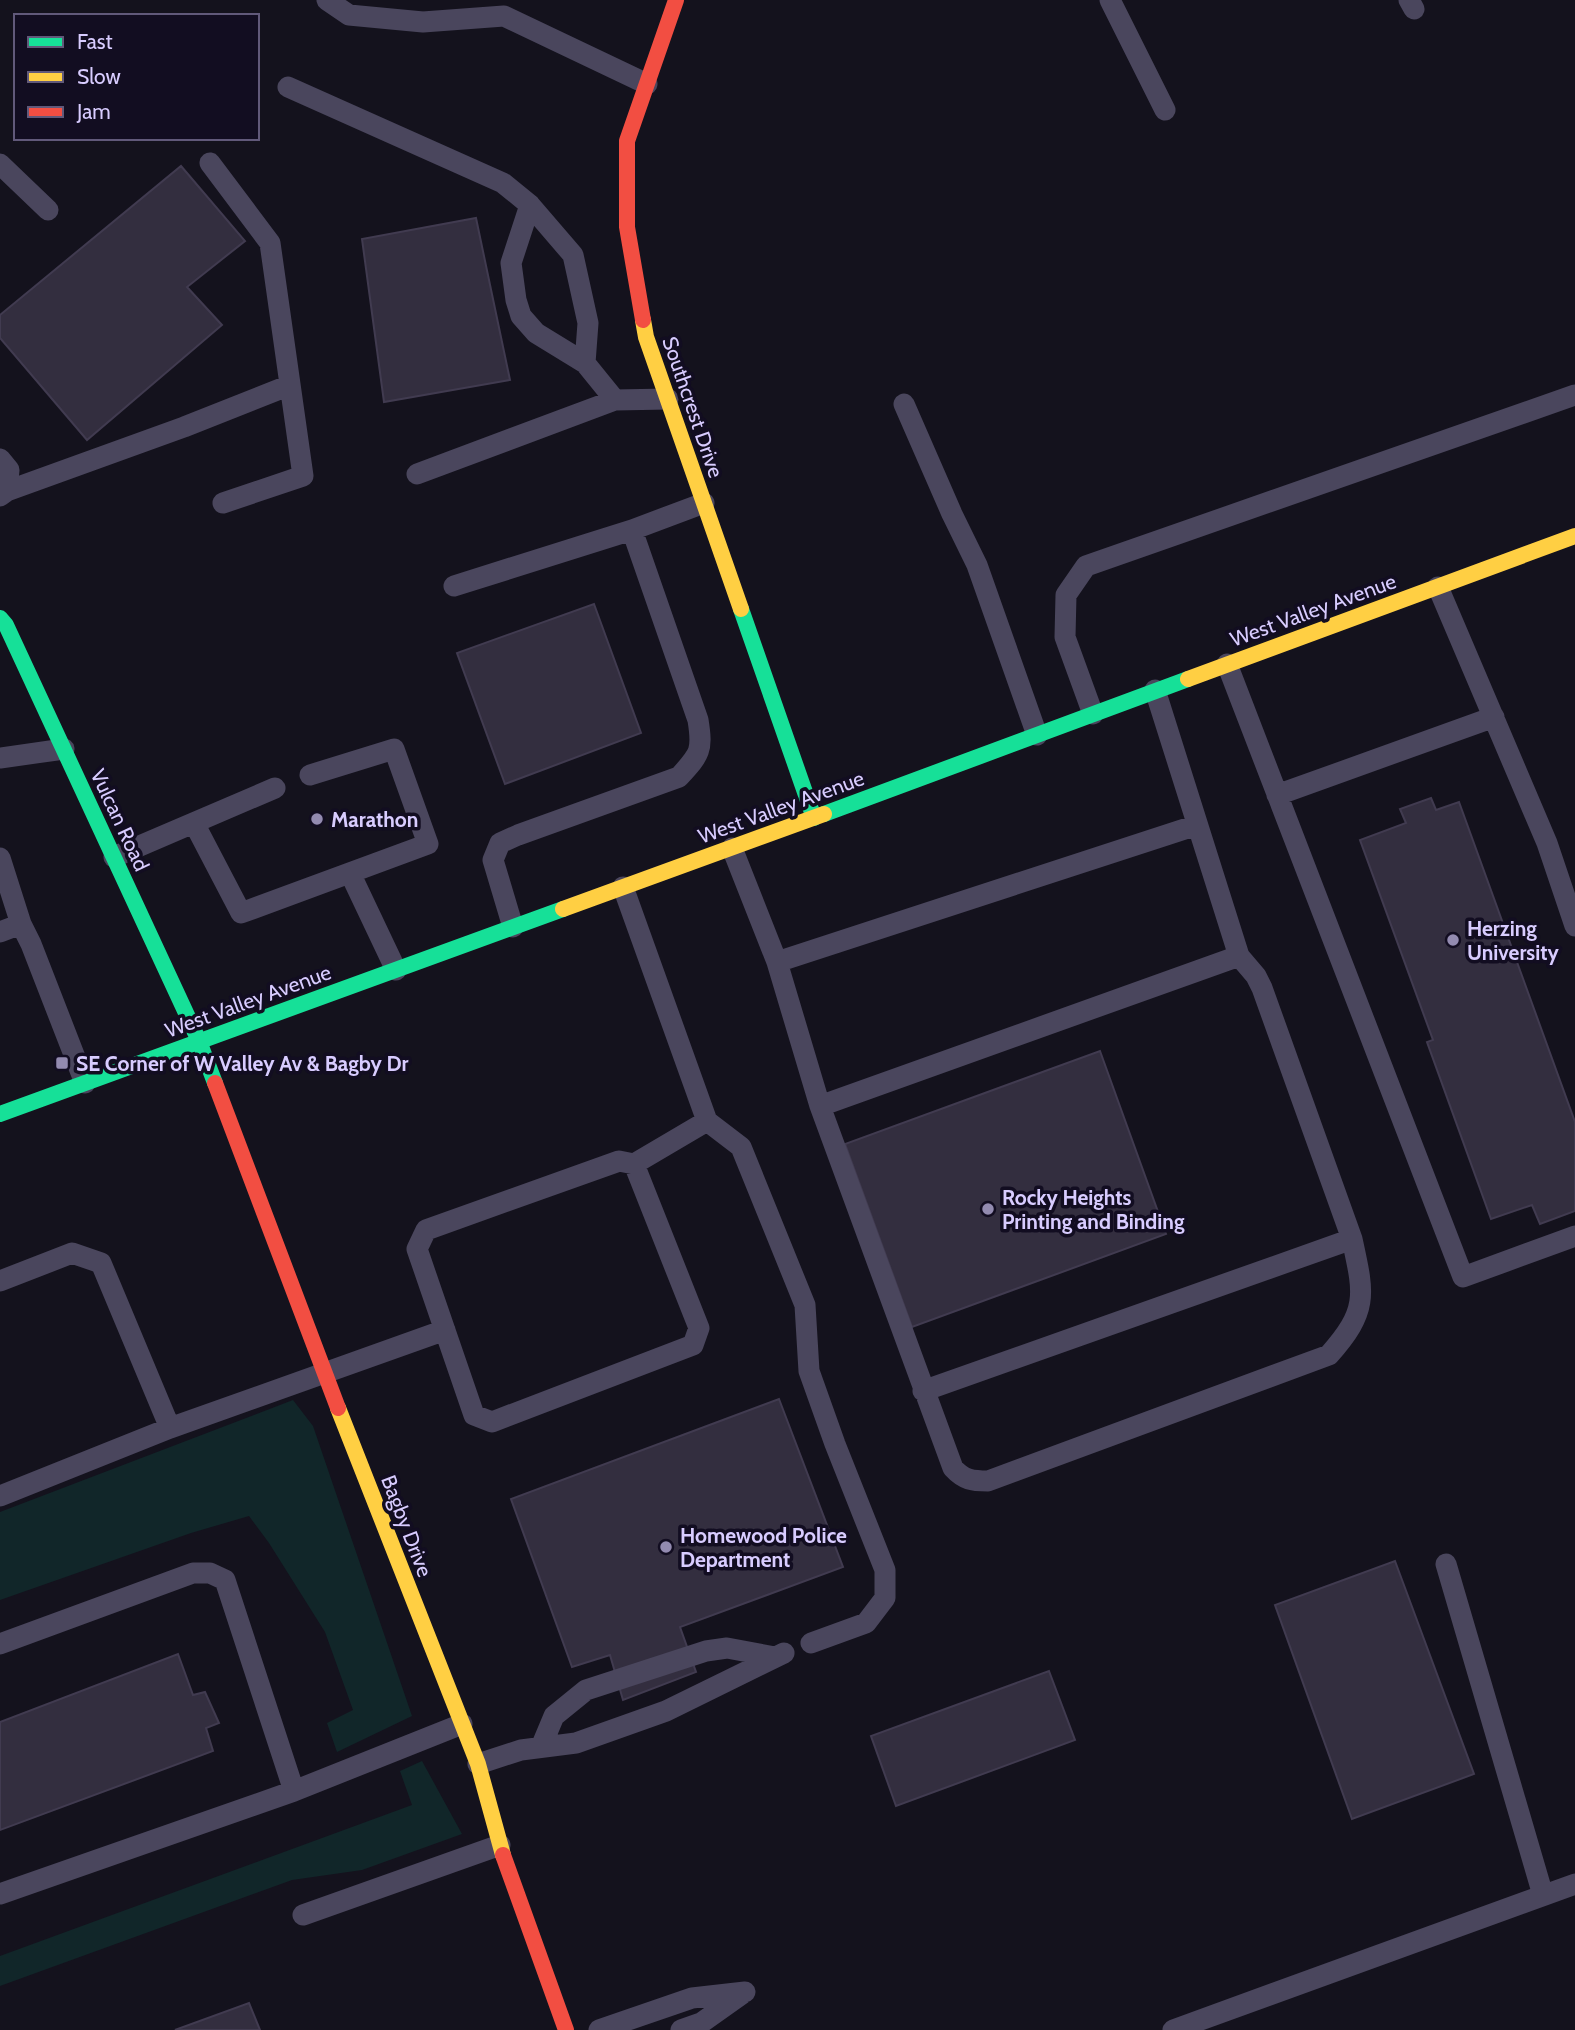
<svg xmlns="http://www.w3.org/2000/svg" width="1575" height="2030" font-family="Cabin,sans-serif">
	<style>
		.green { fill: #112629 }
		.building { fill: #332e3f; stroke: #413b50; stroke-width: 2 }
		.lines { fill: none; stroke-linecap: round; stroke-linejoin: round }
		.lane { stroke: #4a465d; stroke-width: 21 }
		.fast { stroke: #16e098; stroke-width: 16 }
		.slow { stroke: #ffcf43; stroke-width: 16 }
		.jam { stroke: #f24e42; stroke-width: 16 }
		.poi-dot { fill: #938bb0; stroke: #120d21; stroke-width: 2.5 }
		.labels { text-anchor: middle; dominant-baseline: central; stroke-width: 7; stroke-linejoin: round; paint-order: stroke }
		.street-label { font-size: 21px; fill: #d8ccff; stroke: #120d21 }
		.poi-label { font-size: 21px; font-weight: bold; fill: #d8ccff; stroke: #120d21; text-anchor: start }
	</style>
	<rect width="100%" height="100%" fill="#14121d"/>
	<path class="green" d="M293 1400 313 1426 412 1716 337 1752 327 1723 353 1710 325 1632 269 1543 249 1516 191 1533 0 1600V1512Z
		M422 1761 462 1834 362 1870 292 1880 0 1986V1956L412 1805 400 1771Z"/>
	<path class="building" d="M181 166 245 241 187 287 222 325 87 440 0 338V315Z
		M476 218 510 380 384 402 362 239Z
		M594 604 641 733 505 784 457 653Z
		M1431 798 1436 810 1459 802 1575 1122V1211L1540 1224 1532 1205 1491 1219 1427 1042 1433 1040 1360 840 1406 823 1400 809Z
		M1100 1051 1166 1234 912 1327 845 1144Z
		M779 1399 843 1567 680 1627 696 1672 623 1700 610 1655 572 1667 511 1499Z
		M1395 1561 1474 1774 1352 1819 1275 1605Z
		M178 1654 193 1695 205 1692 219 1723 206 1728 213 1751 0 1830V1722Z
		M1049 1671 1075 1740 896 1806 871 1736Z
		M249 2003 260 2030H175Z"/>
	<g class="lines">
		<path class="lane" d="M327 0 349 15 423 22 504 16 647 84
			M1110 0 1165 110
			M1409 0 1414 9
			M288 87 503 183 530 205 573 255 588 323 585 363 615 400 668 399
			M210 163 270 243 303 476 223 503
			M0 164 48 210
			M530 205 511 263 516 300 521 316 536 333 585 363
			M904 404 952 514 977 565 1037 735
			M0 459 9 470 7 491 0 496
			M417 474 615 400
			M7 491 184 427 290 385
			M454 586 632 530
			M1438 587 1547 843 1575 926
			M1227 664 1463 1277 1575 1236
			M1093 714 1065 637 1066 595 1086 566 1575 395
			M0 758 64 749
			M1277 795 1494 717
			M194 823 241 913 428 844 394 749 310 775
			M732 848 777 962 820 1106 1239 956 1155 690
			M114 857 275 788
			M0 858 21 924
			M350 873 396 970
			M623 887 707 1121 634 1164 699 1328 693 1345 492 1422 474 1415 417 1249 426 1230 619 1161 634 1164
			M513 927 493 860 500 843 518 835 679 777C700 754 703 751 698 720L632 530 704 503
			M0 932 21 924 31 944 85 1083
			M777 962 1197 825
			M820 1106 953 1468C964 1480 972 1481 988 1481L1329 1355C1369 1310 1364 1294 1352 1239
			M707 1121 741 1147 805 1305 809 1371 835 1444 885 1570V1598L866 1623 811 1643
			M0 1281 72 1253 101 1263 170 1428 445 1330
			M923 1391 1352 1239 1262 988 1256 976 1239 956
			M0 1496 170 1428
			M1446 1564 1543 1895
			M0 1644 193 1573H210L225 1580 294 1791
			M541 1747 554 1716 586 1690 706 1651 727 1648 775 1657
			M478 1764 521 1750 576 1743 666 1711 784 1653
			M0 1894 294 1791 462 1724
			M303 1915 500 1845
			M599 2030 692 1998 745 1992
			M681 2030 701 2023 742 1994
			M1173 2030 1575 1884"/>
		<path class="fast" d="M741 609 814 818
			M0 618 6 625 199 1041 215 1083
			M824 814 1188 679
			M0 1114 563 909"/>
		<path class="slow" d="M643 320 646 337 741 609
			M1188 679 1575 536
			M563 909 824 814
			M338 1408 478 1764 503 1855"/>
		<path class="jam" d="M643 320 627 227V141L676 0
			M215 1083 338 1408
			M503 1855 566 2030"/>
	</g>
	<g class="poi-dot">
		<circle cx="317" cy="819" r="7"/>
		<circle cx="1453" cy="940" r="7"/>
		<rect x="55" y="1056" width="14" height="14" rx="3.5"/>
		<circle cx="988" cy="1209" r="7"/>
		<circle cx="666" cy="1547" r="7"/>
	</g>
	<g class="labels">
		<g class="street-label">
			<text transform="translate(693 407) rotate(71)">Southcrest Drive</text>
			<text transform="translate(1313 610) rotate(-20)">West Valley Avenue</text>
			<text transform="translate(781 807) rotate(-20)">West Valley Avenue</text>
			<text transform="translate(120 820) rotate(65)">Vulcan Road</text>
			<text transform="translate(248 1001) rotate(-20)">West Valley Avenue</text>
			<text transform="translate(407 1526) rotate(69)">Bagby Drive</text>
		</g>
		<g class="poi-label">
			<text x="331" y="819">Marathon</text>
			<text x="1467" y="928">Herzing<tspan x="1467" dy="24">University</tspan></text>
			<text x="76" y="1063">SE Corner of W Valley Av &amp; Bagby Dr</text>
			<text x="1002" y="1197">Rocky Heights<tspan x="1002" dy="24">Printing and Binding</tspan></text>
			<text x="680" y="1535">Homewood Police<tspan x="680" dy="24">Department</tspan></text>
		</g>
	</g>
	<rect x="14" y="14" width="245" height="126" fill="#120d21" stroke="#61597a" stroke-width="2"/>
	<rect x="28" y="37" width="35" height="10" fill="#16e098" stroke="#61597a" stroke-width="2"/>
	<text x="77" y="49" font-size="21" fill="#d8ccff">Fast</text>
	<rect x="28" y="72" width="35" height="10" fill="#ffcf43" stroke="#61597a" stroke-width="2"/>
	<text x="77" y="84" font-size="21" fill="#d8ccff">Slow</text>
	<rect x="28" y="107" width="35" height="10" fill="#f24e42" stroke="#61597a" stroke-width="2"/>
	<text x="77" y="119" font-size="21" fill="#d8ccff">Jam</text>
</svg>
